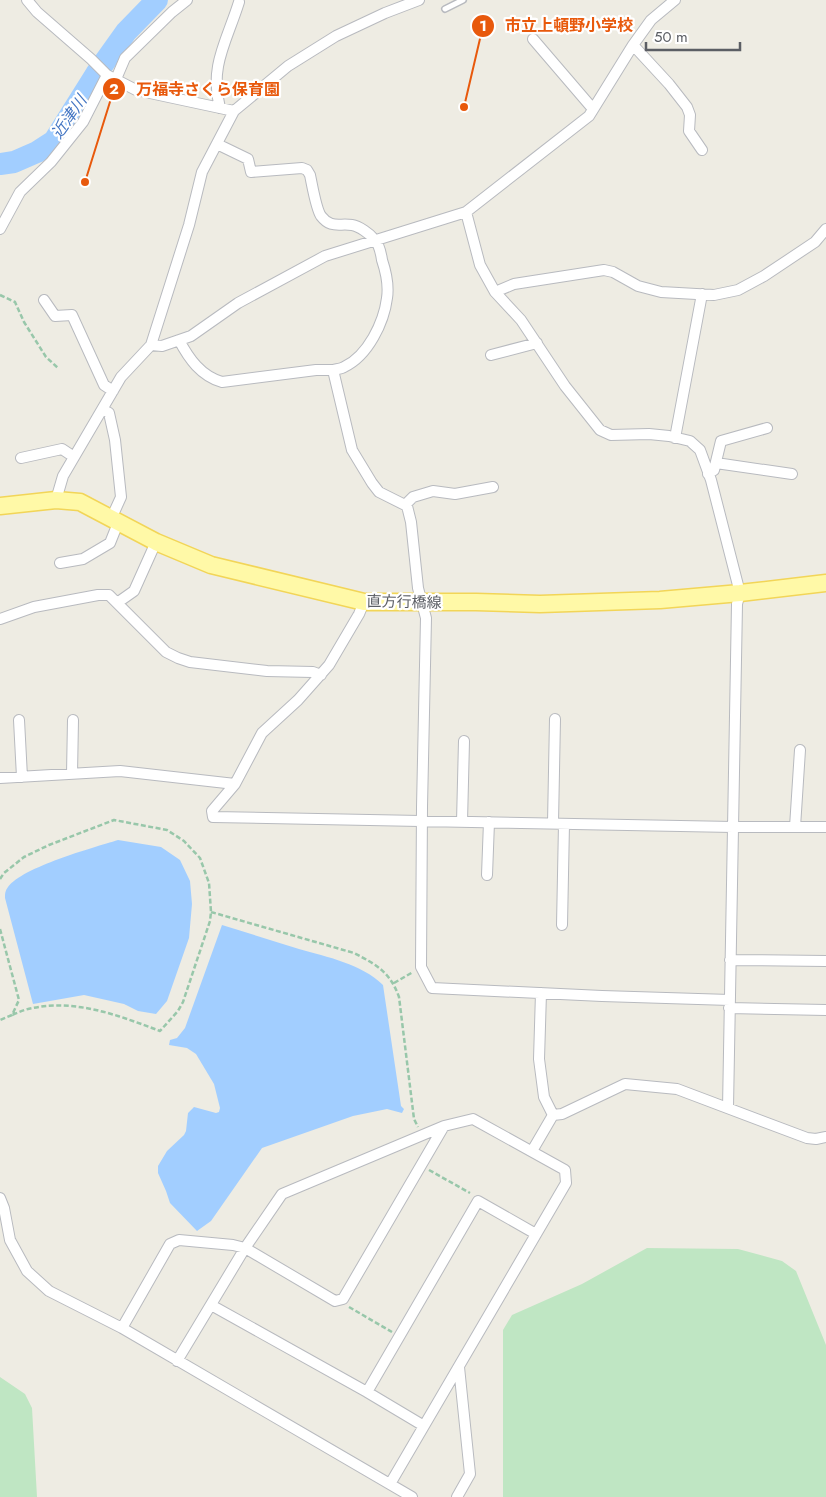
<svg xmlns="http://www.w3.org/2000/svg" width="826" height="1497" font-family="Jost,'Noto Sans JP',sans-serif">
	<style>
		.green { fill: #bfe6c3 }
		.water { fill: #a2ceff }
		.lines { fill: none; stroke-linecap: round; stroke-linejoin: round }
		.river { stroke: #a2ceff; stroke-width: 22 }
		.service-casing { stroke: #b8babf; stroke-width: 8 }
		.minor-casing { stroke: #b8babf; stroke-width: 12 }
		.primary-casing { stroke: #f2d558; stroke-width: 19 }
		.path { stroke: #98c7aa; stroke-width: 2.5; stroke-dasharray: 5 2.5; stroke-linecap: butt }
		.service { stroke: #fff; stroke-width: 5 }
		.minor { stroke: #fff; stroke-width: 10 }
		.primary { stroke: #fff9a7; stroke-width: 16 }
		.labels { text-anchor: middle; dominant-baseline: central; stroke-width: 4.5; stroke-linejoin: round; paint-order: stroke }
		.street-label { font-size: 15px; fill: #5b5e64; stroke: #fff }
		.water-label { font-size: 16px; font-style: italic; fill: #4476c3; stroke: #fff }
		.leader { fill: none; stroke: #e8590c; stroke-width: 2 }
		.callout-dot { fill: #e8590c; stroke: #fff; stroke-width: 2 }
		.mark-label { font-size: 15px; text-anchor: middle; font-weight: bold; fill: #fff }
		.callout-label { font-size: 16px; text-anchor: middle; font-weight: bold; fill: #e8590c; stroke: #fff; stroke-width: 4.5; stroke-linejoin: round; paint-order: stroke }
	</style>
	<rect width="100%" height="100%" fill="#eeece3"/>
	<path class="green" d="M647 1248 738 1249 782 1261 796 1271 826 1345V1497H503V1330L512 1315 582 1284Z
		M0 1377 25 1394 32 1408 37 1497H0Z"/>
	<path class="water" d="M118 840 161 847 180 860 190 881 192 904 189 938 167 1001 156 1014 138 1011 124 1004 84 995 33 1004 5 898C5 894 5 891 8 887 23 867 92 848 118 840Z
		M222 925C248 933 273 941 299 949 327 957 362 964 383 985L401 1106 404 1109 402 1113 387 1109 353 1116 262 1148 211 1221 197 1231 170 1203 166 1191 158 1173V1166L167 1151 184 1135 186 1131 188 1113 194 1107 216 1113 219 1112 220 1108 214 1084 196 1054 187 1048 169 1045 170 1040 177 1038 185 1028Z"/>
	<g class="lines">
		<path class="river" d="M0 164 14 162 37 152 54 141 96 74 126 32 157 0"/>
		<defs>
			<path id="service" d="M445 9 463 0"/>
			<path id="minor" d="M27 0 37 12 91 59 107 75 136 90 234 111
				M533 39 593 109
				M633 45 669 84 687 107 690 115 689 131 702 150
				M116 79 125 58 172 12 187 0
				M220 108C209 66 227 41 239 2
				M217 144 248 159 251 172 302 168 307 170 310 175C312 184 316 209 321 216 331 229 339 223 352 225 359 226 370 234 374 239 379 244 381 253 382 260 386 272 389 285 387 298 384 322 368 356 344 367 341 369 337 369 333 370L352 450 372 483 379 492 407 506 411 522 418 588 426 618 422 807 421 967 432 988 602 996 730 1000
				M466 212 480 265 495 292 521 320 565 386 600 430 611 435 649 434 669 436 690 441 700 450 711 480 740 593 737 604 728 1108
				M0 229 20 192 51 162 83 122 107 75
				M495 292 514 284 604 270 613 272 638 286 661 292 714 295 738 290 764 276 815 242 826 229
				M44 300 55 316 72 315 104 385 113 391
				M179 340C189 359 201 376 222 382L316 370H333
				M151 345 162 346 191 336 238 303 325 256 466 212 589 116 633 45 651 20 675 0
				M491 355 537 343
				M103 409 109 413 115 440 121 497 111 519
				M675 438 702 294
				M21 458 62 449 74 457
				M716 463 792 474
				M708 474 714 470 721 441 767 428
				M56 500 63 476 121 377 151 345 189 225 202 172 234 111 288 66 336 36 385 13 419 0
				M405 505 413 497 433 491 455 494 493 487
				M60 563 83 559 110 543 118 523
				M364 602 359 614 329 665 298 700 262 733 235 784 212 811 213 817 733 827H826
				M117 603 134 591 156 542
				M0 619 34 607 98 595H109L166 652 178 658 190 662 267 671 313 672 321 675
				M19 720 22 777
				M72 774 73 720
				M0 778 120 771 235 784
				M462 822 464 741
				M553 823 555 719
				M795 827 800 750
				M487 875 489 822
				M562 925 564 824
				M730 960 826 961
				M541 993 539 1059 544 1097 553 1115
				M729 1008 826 1010
				M553 1115 562 1114 625 1084 677 1089 807 1138 816 1139 826 1137
				M532 1151 553 1115
				M0 1198 4 1208 10 1240 27 1271 49 1291 122 1328 412 1497
				M211 1305 367 1392 478 1201 536 1234
				M122 1328 170 1244 179 1240 233 1245 245 1248 335 1301 343 1299 444 1126
				M177 1361 245 1248 282 1194 444 1126 473 1119 565 1170 566 1183 390 1484
				M367 1392 424 1426
				M457 1497 470 1474 459 1367"/>
			<path id="primary" d="M0 506 56 500 80 502 156 542 211 565 364 602H476L540 604 660 600 740 593 826 583"/>
		</defs>
		<use href="#service" class="service-casing"/>
		<use href="#minor" class="minor-casing"/>
		<use href="#primary" class="primary-casing"/>
		<path class="path" d="M0 295 15 302 24 322 46 357 58 368
			M0 879 4 873 24 857 49 845 114 820 167 830 184 841 200 858 209 883 211 912 210 921 183 1002 178 1011 160 1031C120 1016 77 999 33 1008 26 1009 19 1012 12 1015
			M211 912 354 953C377 965 390 972 399 997L414 1119 418 1127
			M0 929 19 1000 12 1015 0 1020
			M394 983 413 972
			M429 1170 470 1193
			M349 1307 392 1332"/>
		<use href="#service" class="service"/>
		<use href="#minor" class="minor"/>
		<use href="#primary" class="primary"/>
	</g>
	<g class="labels">
		<g class="street-label">
			<text transform="translate(404 602) rotate(1)">直方行橋線</text>
		</g>
		<g class="water-label">
			<text transform="translate(69 117) rotate(-55)">近津川</text>
		</g>
	</g>
	<path class="leader" d="M464 107L483 26M85 182L114 89"/>
	<g class="callout-dot">
		<circle cx="464" cy="107" r="5"/>
		<circle cx="85" cy="182" r="5"/>
		<circle cx="483" cy="26" r="12"/>
		<circle cx="114" cy="89" r="12"/>
	</g>
	<g class="mark-label">
		<text x="483" y="31">1</text>
		<text x="114" y="94">2</text>
	</g>
	<g class="callout-label">
		<text x="569" y="31">市立上頓野小学校</text>
		<text x="208" y="95">万福寺さくら保育園</text>
	</g>
	<path d="M646 42v8h94v-8" fill="none" stroke="#5b5e64" stroke-width="2.5"/>
	<text x="654" y="42" font-size="15" fill="#5b5e64" stroke="#ffffff" stroke-width="4" paint-order="stroke">50 m</text>
</svg>
